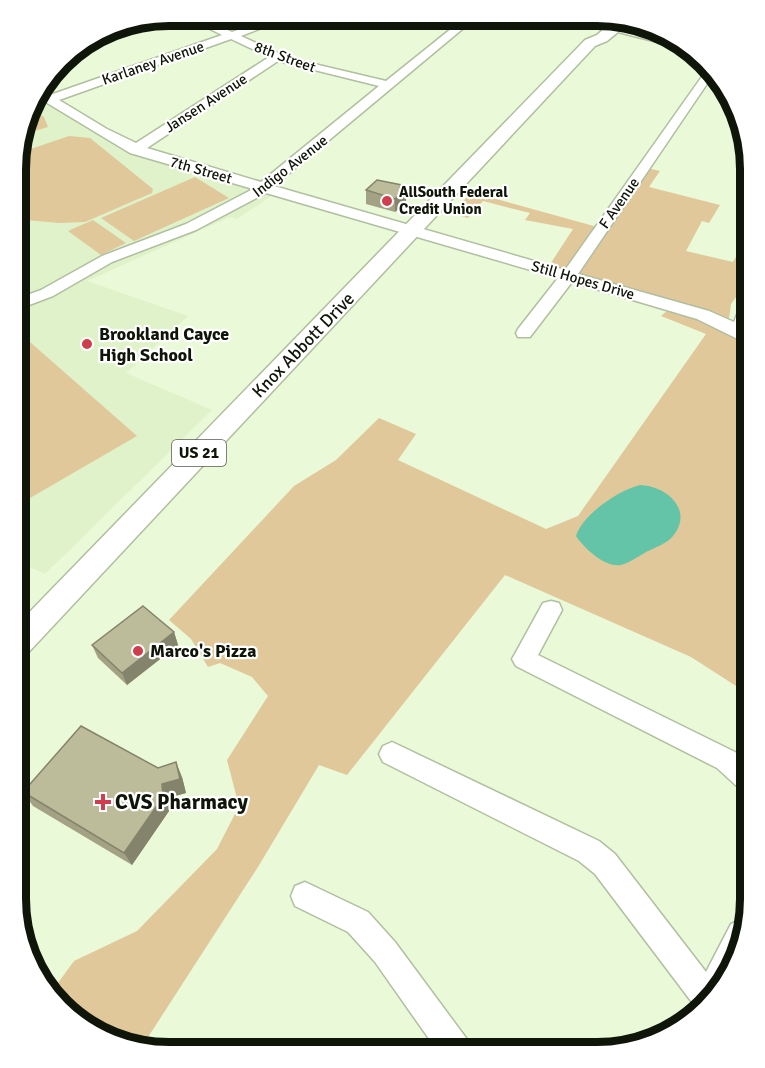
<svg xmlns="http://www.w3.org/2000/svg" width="765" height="1068" font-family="Signika,sans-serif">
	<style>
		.built { fill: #dff2c9 }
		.green { fill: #e0c89a }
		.water { fill: #64c4a7 }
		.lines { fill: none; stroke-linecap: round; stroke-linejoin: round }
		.minor-casing { stroke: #b0bf9f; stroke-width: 3 }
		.major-casing { stroke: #b0bf9f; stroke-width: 3 }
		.minor { fill: #fff; fill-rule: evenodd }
		.major { fill: #fff; fill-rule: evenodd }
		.wall { fill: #a3a284 }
		.shaded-wall { fill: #84846c }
		.building { fill: #bdbc9a; stroke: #84846c; stroke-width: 1.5 }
		.poi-dot { fill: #cf3e4f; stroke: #fff; stroke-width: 2 }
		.labels { text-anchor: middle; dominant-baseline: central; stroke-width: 4.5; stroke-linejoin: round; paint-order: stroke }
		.far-street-label { font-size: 15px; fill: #101509; stroke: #fff }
		.far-poi-label { font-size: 15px; font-weight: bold; fill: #101509; stroke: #fff; text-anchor: start }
		.shield { fill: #fff; stroke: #585b53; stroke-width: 1.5 }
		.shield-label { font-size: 16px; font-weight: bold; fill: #101509 }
		.poi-label { font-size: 18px; font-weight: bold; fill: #101509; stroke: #fff; text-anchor: start }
		.street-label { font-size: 18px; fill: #101509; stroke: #fff }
		.near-poi-label { font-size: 21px; font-weight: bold; fill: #101509; stroke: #fff; text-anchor: start }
		.rim { fill: none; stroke: #101509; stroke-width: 8 }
	</style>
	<rect width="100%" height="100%" fill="#eaf9d8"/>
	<path class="built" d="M35 94 124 149 273 195 237 219 230 217 87 281 188 316 126 373 212 410 45 574 16 561V148Z"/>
	<path class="green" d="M30 108 44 117 48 127 21 135Z
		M69 136 90 138 153 189 152 193 85 222 59 223 16 219V154Z
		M643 167 660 171 649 187 720 205 709 223 702 221 686 251 733 262 746 239H750V278L731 304 728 326 547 269 573 229 525 220 530 213 483 201 468 218 453 214 471 192 601 228Z
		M195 177 229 198 134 241 101 218Z
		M93 220 126 243 101 255 68 231Z
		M667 311 720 326 750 345V695L691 657 505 575 347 775 319 765 258 867 141 1048 75 1022 66 1010 55 987 74 961 137 931 217 849 239 806 227 760 268 696 252 677 220 663 208 667 191 639 169 620 294 486 336 460 379 418 416 434 398 460 546 529 578 516 706 334 661 316Z
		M22 335 137 436 30 498 16 483V338Z"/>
	<path class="water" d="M640 485C667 486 694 510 673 536 668 543 654 548 646 552 639 556 629 563 621 565 605 568 584 548 576 536 582 515 619 490 640 485Z"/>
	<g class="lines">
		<defs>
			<path id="minor" d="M182 15H196L232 32 279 15H295L241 36 289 58 386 81 467 16H478L274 186 565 270 708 68 713 75 578 274 709 311 734 322 742 302 750 297V323L747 331 750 332V345L697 319 572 282 530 337H518L516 333 518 329 558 278 266 193 196 230 112 262 53 296 16 310V299L41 290 102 256 186 224 253 189 130 153 34 95 39 88 50 95 222 35ZM231 39 269 57 136 143 107 129 59 100ZM278 61 379 86 261 182 147 148Z
				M569 16H588L607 23 602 26Z
				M551 601 559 603 562 610 538 655 735 752 750 764V793L741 790 717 768 516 666 512 659 516 652 543 603Z
				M392 742 599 841 615 854 706 972 731 924 741 919 746 921 724 985 697 1009 595 874 579 861 383 762 379 754 383 746Z
				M305 882 368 912 395 942 469 1042 474 1053H439L375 962 348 932 295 906 291 896 295 886Z"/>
			<path id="major" d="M618 17 629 21 625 25C643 30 682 37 693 51L618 32 607 41 595 46 26 655 15 659 16 626 585 40 597 35 605 28 597 26 595 23 597 20 613 22Z"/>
		</defs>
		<use href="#minor" class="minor-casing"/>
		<use href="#major" class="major-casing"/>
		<use href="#minor" class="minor"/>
		<use href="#major" class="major"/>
	</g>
	<path class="wall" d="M402 187 406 188V202L395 212 366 204V190Z
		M174 632 178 645 127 685 98 658 92 645Z
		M158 768 182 777 186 793 168 798 169 811 132 865 33 806 23 792Z"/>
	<path class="shaded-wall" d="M402 185V193L406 188V202L395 212V199L400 187Z
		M174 632 178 645 127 685 122 673Z
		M176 762 182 777 186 793 168 798 169 811 132 865 124 853 162 784Z"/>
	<path class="building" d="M377 180 402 185 400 187 406 188 395 199 366 190Z
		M143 606 174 632 122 673 92 645Z
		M81 726 158 768 176 762 180 779 162 784 163 797 124 853 23 792Z"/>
	<g class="poi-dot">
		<circle cx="387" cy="201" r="6"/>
		<circle cx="87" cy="344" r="6"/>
		<circle cx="138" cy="651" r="6"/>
		<path d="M100 793h6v6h6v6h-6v6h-6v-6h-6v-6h6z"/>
	</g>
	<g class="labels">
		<g class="far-street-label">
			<text transform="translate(285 57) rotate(20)">8th Street</text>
			<text transform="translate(153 63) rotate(-19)">Karlaney Avenue</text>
			<text transform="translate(206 103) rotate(-33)">Jansen Avenue</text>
			<text transform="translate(290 166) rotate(-38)">Indigo Avenue</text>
			<text transform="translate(201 170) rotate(16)">7th Street</text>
			<text transform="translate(619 203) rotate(-55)">F Avenue</text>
			<text transform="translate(583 280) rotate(16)">Still Hopes Drive</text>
		</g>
		<g class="far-poi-label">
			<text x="399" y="192">AllSouth Federal<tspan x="399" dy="17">Credit Union</tspan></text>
		</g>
		<rect class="shield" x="172" y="440" width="54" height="26" rx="4.5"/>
		<g class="shield-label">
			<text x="199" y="453">US 21</text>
		</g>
		<g class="poi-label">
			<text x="99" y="334">Brookland Cayce<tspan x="99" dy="21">High School</tspan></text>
			<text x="150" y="651">Marco's Pizza</text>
		</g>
		<g class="street-label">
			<text transform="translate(303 345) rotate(-46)">Knox Abbott Drive</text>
		</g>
		<g class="near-poi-label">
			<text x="115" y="802">CVS Pharmacy</text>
		</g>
	</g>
	<path d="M0 0H765V1068H0ZM169 26H597A143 143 0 0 1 740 169V899A143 143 0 0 1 597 1042H169A143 143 0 0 1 26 899V169A143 143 0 0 1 169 26Z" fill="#fff" fill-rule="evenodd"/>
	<path class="rim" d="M169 26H597A143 143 0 0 1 740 169V899A143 143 0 0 1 597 1042H169A143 143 0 0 1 26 899V169A143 143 0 0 1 169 26Z"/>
</svg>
